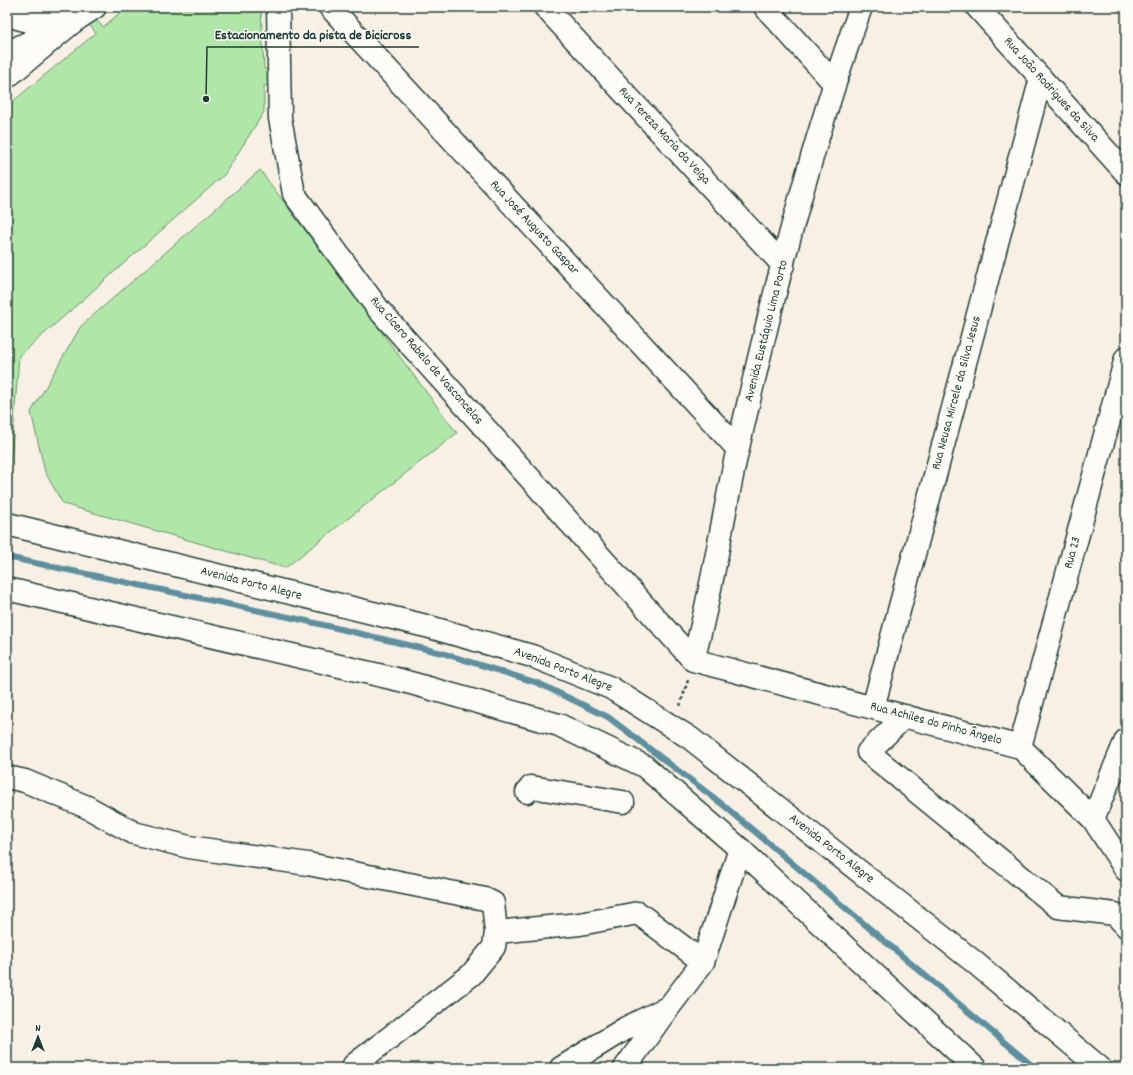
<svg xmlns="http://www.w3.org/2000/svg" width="1133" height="1075" font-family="Dekko,sans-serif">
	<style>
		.grass { fill: #b0e6a8; stroke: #68926e }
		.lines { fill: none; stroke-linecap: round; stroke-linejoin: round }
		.stream { stroke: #5d8f9f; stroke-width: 6 }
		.minor-casing { stroke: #1f3d34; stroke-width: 25 }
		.major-casing { stroke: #1f3d34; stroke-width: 25 }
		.path { stroke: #1f3d34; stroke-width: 2.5; stroke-dasharray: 3 3; stroke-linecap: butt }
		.minor { stroke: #fdfcf7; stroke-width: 22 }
		.major { stroke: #fdfcf7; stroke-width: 22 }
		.labels { text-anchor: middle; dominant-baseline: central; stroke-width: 3; stroke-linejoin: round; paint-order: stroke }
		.street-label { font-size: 13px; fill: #1f3d34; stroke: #fdfcf7 }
		.leader { fill: none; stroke: #1f3d34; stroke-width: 1.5 }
		.callout-dot { fill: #1f3d34; stroke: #fdfcf7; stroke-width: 1.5 }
		.callout-label { font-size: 14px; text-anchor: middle; font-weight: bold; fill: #1f3d34; stroke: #fdfcf7; stroke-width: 3; stroke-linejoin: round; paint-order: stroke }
	</style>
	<rect width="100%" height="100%" fill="#f8f0e4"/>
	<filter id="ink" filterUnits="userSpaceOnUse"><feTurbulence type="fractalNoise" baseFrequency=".025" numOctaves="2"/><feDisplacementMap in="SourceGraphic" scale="8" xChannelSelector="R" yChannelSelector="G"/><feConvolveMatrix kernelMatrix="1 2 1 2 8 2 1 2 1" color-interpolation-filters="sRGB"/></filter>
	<g filter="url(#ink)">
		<path class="grass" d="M127 7H261L264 69H279V83L264 86V112L224 175 19 356 10 475 7 474V106L96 33 82 16 88 12 103 27Z
			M260 170 457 433 285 568 63 504 45 472 31 412 81 326Z"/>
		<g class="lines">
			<path class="stream" d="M7 557 298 619 442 653 538 683 608 717 722 804 1035 1068"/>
			<defs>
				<path id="minor" d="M278 7 280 118 294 194 379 310 693 660
					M330 7 738 449
					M545 7 783 265
					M765 7 834 83
					M977 7 1126 173
					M7 15 31 22H67
					M7 50 15 49 74 21 95 7
					M693 660C713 590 722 518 738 448 772 299 809 150 861 7
					M693 660 1020 747 1093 819 1126 870
					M873 708 1041 78
					M905 716 868 752 1058 907 1115 914 1126 926
					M1020 747 1126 358
					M7 777 25 781 87 807 134 833 189 847 308 864 485 899 493 903 496 932 494 947 471 975 354 1065
					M527 792 531 787 623 802
					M1093 819 1126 740
					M496 932 580 924 638 913 703 962
					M561 1068 626 1028 669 1007 703 962 740 849
					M625 1068 667 1009"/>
				<path id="major" d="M7 77 74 21
					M7 524 426 626 532 656 611 688 690 738 973 961 1100 1068
					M7 589 400 680 559 725 644 766 740 849 975 1068"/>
			</defs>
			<use href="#minor" class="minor-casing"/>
			<use href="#major" class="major-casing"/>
			<path class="path" d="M680 706 688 680"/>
			<use href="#minor" class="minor"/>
			<use href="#major" class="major"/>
		</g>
	</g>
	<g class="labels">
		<g class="street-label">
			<text transform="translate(1051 90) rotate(48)">Rua João Rodrigues da Silva</text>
			<text transform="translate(664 136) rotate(47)">Rua Tereza Maria da Veiga</text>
			<text transform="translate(534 228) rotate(47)">Rua José Augusto Gaspar</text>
			<text transform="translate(767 331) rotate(-76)">Avenida Eustáquio Lima Porto</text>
			<text transform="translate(426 361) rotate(49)">Rua Cícero Rabelo de Vasconcelos</text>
			<text transform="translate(957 393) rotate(-75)">Rua Neusa Mircele da Silva Jesus</text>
			<text transform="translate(1073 553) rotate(-75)">Rua 23</text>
			<text transform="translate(251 584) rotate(14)">Avenida Porto Alegre</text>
			<text transform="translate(563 670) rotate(21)">Avenida Porto Alegre</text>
			<text transform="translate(936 724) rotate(15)">Rua Achiles do Pinho Ângelo</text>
			<text transform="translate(831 849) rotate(38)">Avenida Porto Alegre</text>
		</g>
	</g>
	<path class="leader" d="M206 99L207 47H419"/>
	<circle class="callout-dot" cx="206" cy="99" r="4"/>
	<g class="callout-label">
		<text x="313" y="39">Estacionamento da pista de Bicicross</text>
	</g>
	<rect width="1133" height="1075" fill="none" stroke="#fdfcf7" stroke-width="24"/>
	<rect x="12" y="12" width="1109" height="1051" fill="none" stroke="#1f3d34" stroke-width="1.5" filter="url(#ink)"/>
	<g transform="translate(38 1037)" stroke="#fdfcf7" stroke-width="3" paint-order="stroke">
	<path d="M0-3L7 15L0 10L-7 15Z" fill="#1f3d34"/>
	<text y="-6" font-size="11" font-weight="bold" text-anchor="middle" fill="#1f3d34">N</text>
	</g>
</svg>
